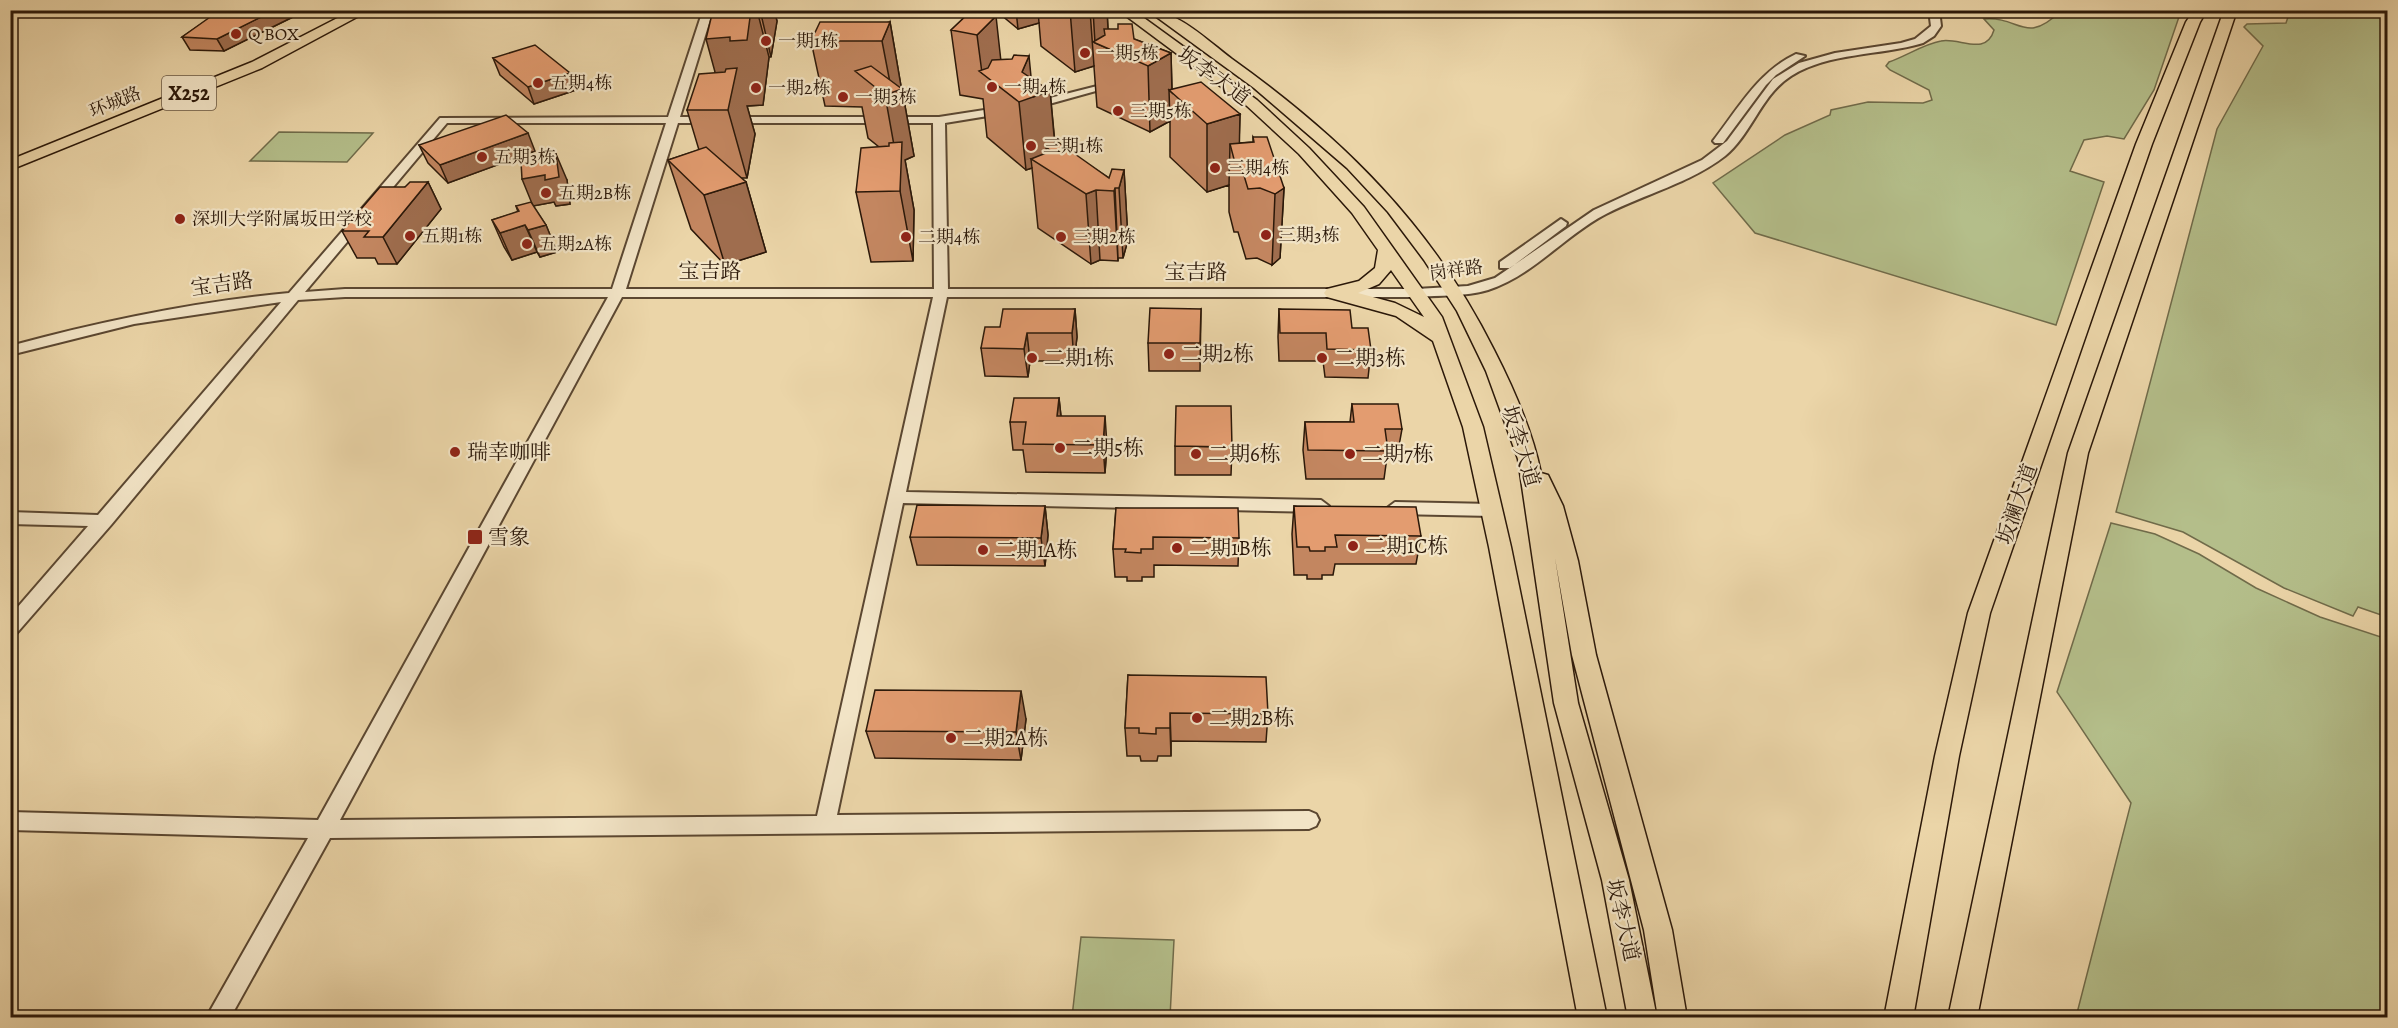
<svg xmlns="http://www.w3.org/2000/svg" width="2398" height="1028" font-family="Alegreya,'Noto Serif SC',serif">
	<style>
		.green { fill: #b4be8a; stroke: #706b4a; stroke-width: 1.5 }
		.lines { fill: none; stroke-linecap: round; stroke-linejoin: round }
		.minor-casing { stroke: #5b4731; stroke-width: 4 }
		.major-casing { stroke: #2b1809; stroke-width: 3 }
		.minor { fill: #f2e4c6; fill-rule: evenodd }
		.major { fill: #ebd5a8; fill-rule: evenodd }
		.wall { fill: #c38660; stroke: #2b1809; stroke-width: 1.5 }
		.shaded-wall { fill: #9f6d4e; stroke: #2b1809; stroke-width: 1.5 }
		.building { fill: #e39c70; stroke: #2b1809; stroke-width: 1.5 }
		.poi-dot { fill: #8f2418; stroke: #f2e4c6; stroke-width: 2 }
		.labels { text-anchor: middle; dominant-baseline: central; stroke-width: 4.5; stroke-linejoin: round; paint-order: stroke }
		.far-poi-label { font-size: 18px; fill: #2b1809; stroke: #f2e4c6; text-anchor: start }
		.far-street-label { font-size: 18px; fill: #2b1809; stroke: #f2e4c6 }
		.shield { fill: #f2e4c6; stroke: #675542; stroke-width: 1.5 }
		.shield-label { font-size: 20px; font-weight: bold; fill: #2b1809 }
		.street-label { font-size: 21px; fill: #2b1809; stroke: #f2e4c6 }
		.poi-label { font-size: 21px; fill: #2b1809; stroke: #f2e4c6; text-anchor: start }
	</style>
	<rect width="100%" height="100%" fill="#ebd5a8"/>
	<filter id="stains"><feTurbulence type="fractalNoise" baseFrequency=".00333" numOctaves="4"/><feColorMatrix values="0 0 0 0 .2 0 0 0 0 .09 0 0 0 0 .02 0 0 0 .5 -.17"/></filter>
	<radialGradient id="worn" r=".72"><stop offset=".6" stop-color="#630" stop-opacity="0"/><stop offset="1" stop-color="#630" stop-opacity=".3"/></radialGradient>
	<path class="green" d="M2061 11H2181L2154 90 2124 139 2107 136 2084 140 2070 171 2104 182 2056 325 1755 233 1713 183 1785 135 1830 115 1831 110 1868 102 1923 103 1932 100 1929 90 1890 70 1886 66 1889 62C1906 56 1924 44 1941 41 1959 37 1986 57 1994 30L1984 19C2021 16 2024 46 2061 11Z
		M2364 11 2388 17 2387 617 2358 607 2353 616 2284 588 2183 532 2116 512 2217 129 2263 46 2244 27 2247 24 2286 23 2288 17 2278 11Z
		M279 132 373 133 347 162 250 161Z
		M2111 523 2155 534 2199 554 2256 588 2320 617 2387 639V1017H2076L2131 803 2057 692Z
		M1081 937 1174 940 1170 1017H1072Z"/>
	<g class="lines">
		<defs>
			<path id="minor" d="M703 10H713L680 117H939L1030 103 1121 80V84L1031 109 945 123 948 289H1416L1468 286 1495 278 1594 210 1702 160 1727 141 1773 79 1799 63 1835 53 1901 43 1915 39 1931 26 1929 10H1939L1941 26 1934 36 1923 43C1880 56 1829 52 1791 76 1761 95 1752 134 1725 156 1690 183 1645 194 1606 214 1565 235 1534 275 1488 290 1465 297 1440 295 1416 297H947L906 492 1321 500 1329 506 1321 512 903 503 837 815 1309 811 1316 814 1319 820 1316 826 1309 829 330 838 230 1018H206L308 838 10 830V812L318 820 608 297H345L298 300 111 525 16 634 10 636V616L88 526 10 524V512L98 515 281 302 134 324 10 355V346C102 321 194 302 289 293L440 118 668 117ZM447 123H666L612 289H345L305 292ZM678 123H933L934 289H626ZM622 297H933L817 816 340 820Z
				M1796 54 1805 56 1776 75 1766 85 1723 143H1715L1713 141C1738 109 1758 72 1796 54Z
				M1561 219 1567 223 1566 226 1510 268H1500V262Z
				M1395 502 1492 504 1500 510 1492 516 1395 514 1387 508Z"/>
			<path id="major" d="M353 10H370L262 68 10 170V160L252 62Z
				M1118 10H1133L1257 100 1309 148 1364 207 1442 317 1483 427 1511 547 1607 1018H1578L1489 547 1463 427 1433 341 1396 316 1327 297 1324 293 1327 289 1359 281 1375 268 1378 250 1352 213 1299 154 1247 106ZM1391 270 1424 317 1395 303 1358 293 1379 284Z
				M1147 10C1177 10 1208 41 1232 59 1344 139 1432 226 1494 350 1514 389 1532 430 1541 473L1548 475 1563 506 1578 561 1596 655 1672 930 1687 1018H1658L1644 930 1572 655 1555 558 1578 703 1629 880 1657 1018H1628L1602 880 1554 703 1518 459 1486 371 1457 311 1424 260 1388 212 1347 168 1254 88Z
				M2194 10H2207L2200 22 2152 144 1990 613 1959 756 1913 1018H1884L1935 756 1968 613 2136 144 2186 22Z
				M2224 10H2237L2088 453 1977 1018H1948L2068 453Z"/>
		</defs>
		<use href="#minor" class="minor-casing"/>
		<use href="#major" class="major-casing"/>
		<use href="#minor" class="minor"/>
		<use href="#major" class="major"/>
	</g>
	<path class="wall" d="M103 10H300L301 13 224 51 190 50 182 37 211 17 105 13Z
		M713 10H774L777 21 771 57H769L763 105 747 106 755 134 747 178H741L746 182 766 252 725 265 691 229 668 160 699 150 687 110 715 73Z
		M855 10H922L919 14Z
		M995 10H1107L1108 29 1171 53 1172 90 1240 114 1239 143 1253 142V137L1284 188 1280 258 1272 265 1257 258 1246 259 1238 232H1234L1229 212V185L1207 192 1170 157V121L1150 132 1097 107 1094 67V66L1075 72 1041 46 1039 23 1018 29Z
		M970 12 1001 60 1050 91 1055 143 1109 178 1124 170 1128 240 1123 258H1118V261L1100 260 1091 264 1038 228 1032 168 1026 170 987 137 983 99 960 95 951 30Z
		M890 22 901 86V88L902 89 914 156 905 160 914 210 913 261 871 262 856 192 879 147 868 138 862 107 825 106 811 41Z
		M493 58 570 73 576 90 534 104 500 75Z
		M419 145 535 151 448 183 428 163Z
		M567 180 570 204 556 206 554 202 533 206 546 225 557 252 540 257 537 252 512 260 504 247 492 220 518 212 516 206 533 205Z
		M428 182 441 209 397 264H378L375 258H357L342 231 405 187Z
		M1075 309 1077 337 1074 361H1030L1028 377 985 376 981 348 1000 327Z
		M1201 309 1200 371H1149L1148 343Z
		M1279 309 1352 328 1371 350 1368 378 1325 377 1323 361H1279L1278 337Z
		M1059 398 1061 416 1107 445 1105 473 1026 472 1023 450H1013L1010 422Z
		M1352 404 1402 429 1397 457H1387L1384 479H1306L1303 450 1305 422H1350Z
		M1175 446 1232 447 1231 475H1175Z
		M1045 506 1048 535 1045 566 917 565 910 537Z
		M1294 506 1421 536 1416 564H1335L1333 575H1322V579H1307V575H1294L1292 534Z
		M1116 508 1239 538 1238 566 1154 565V577H1142V581H1127V577H1115L1113 549Z
		M1128 675 1268 714 1266 742 1171 741V756H1158L1157 761H1141L1140 756H1127L1125 728Z
		M1026 719 1021 760 875 758 866 731Z"/>
	<path class="shaded-wall" d="M275 10H300L301 13 224 51 217 39Z
		M751 10H757L769 57 763 105 747 106 755 134 747 178 728 110 724 105 706 39Z
		M760 10H774L777 21 771 57Z
		M1016 10H1038L1039 23 1018 29Z
		M1070 10H1090L1094 66 1075 72Z
		M1093 10H1107L1109 49 1095 43Z
		M996 16 1003 80 982 73 977 35Z
		M890 22 901 86 900 90 902 89 914 156 905 160 914 210 913 261 900 191 897 162 885 95 892 93 882 41Z
		M1171 53 1172 93 1169 90 1170 121 1150 132 1148 66Z
		M1029 56 1033 97 1050 91 1056 158 1051 151 1046 147 1047 162 1031 159 1032 168 1026 170 1019 102 1022 72Z
		M570 73 576 90 534 104 528 87Z
		M1240 114 1239 162 1230 144 1229 185 1207 192V124Z
		M528 133 535 151 448 183 440 165Z
		M556 154 567 180 570 204 556 206 554 202 533 206 522 179Z
		M1124 170 1128 240 1123 258 1119 188Z
		M428 182 441 209 397 264 383 237Z
		M746 182 766 252 725 265 704 195Z
		M1115 188 1118 258V261L1114 191Z
		M1284 188 1280 258 1272 265 1275 194Z
		M1096 190 1100 260 1091 264 1086 194Z
		M525 225 537 252 512 260 500 233Z
		M546 225 557 252 540 257 528 230Z
		M1075 309 1077 337 1074 361 1072 333Z
		M1027 333 1030 361 1028 377 1024 349Z
		M1059 398 1062 426 1057 416Z
		M1105 416 1107 445 1105 473 1103 445Z
		M1045 506 1048 535 1045 566 1041 538Z
		M1021 691 1026 719 1021 760 1016 732Z
		M1170 713 1171 741V756L1170 728Z"/>
	<path class="building" d="M220 10H275L217 39 182 37Z
		M713 10H751L747 40 730 41V37L706 39Z
		M970 12 996 16 977 35 951 30Z
		M820 22H890L882 41H811Z
		M1118 24H1132L1134 39 1171 53 1148 66 1093 42 1105 35 1104 29H1118Z
		M535 45 570 73 528 87 493 58Z
		M1014 55 1029 56 1022 72 1050 91 1019 102 979 71 988 68 992 60 1012 59Z
		M871 66 902 89 885 95 855 71Z
		M737 68 728 110H687L699 74 725 72 726 69Z
		M1201 82 1240 114 1207 124 1169 90Z
		M506 115 528 133 440 165 419 145Z
		M1253 137H1267L1284 188 1275 194 1260 188 1248 189 1240 162 1235 163 1230 144 1254 142Z
		M902 142 900 191 856 192 861 148 889 146V143Z
		M1058 142 1109 178 1112 169 1124 170 1119 188H1115L1114 191 1096 190 1086 194 1031 159 1051 151 1046 147Z
		M706 147 746 182 704 195 668 160Z
		M556 154 559 177 545 180V175L522 179 521 162Z
		M410 182H428L383 237H364L369 231H342L380 187H405Z
		M531 202 546 225 528 230 525 225 500 233 492 220 519 211 516 206Z
		M1150 308 1201 309 1200 343H1148Z
		M1003 309H1075L1072 333H1027L1024 349 981 348 985 327H1000Z
		M1279 309 1350 310 1352 328H1368L1371 350 1327 349 1326 333H1280Z
		M1014 398H1059L1057 416H1105L1103 445 1023 444 1026 422H1010Z
		M1352 404H1398L1402 429H1385L1388 451 1308 450 1305 422H1354Z
		M1176 406H1231L1232 447 1175 446Z
		M917 505 1045 506 1041 538 910 537Z
		M1294 506 1416 507 1421 536 1335 535 1337 547H1325V551H1310L1309 547H1297Z
		M1116 508H1238L1239 538 1153 537V549H1141V553L1125 552 1126 549H1113Z
		M1128 675 1266 677 1268 714 1170 713V728H1156V734L1139 733V728H1125Z
		M875 690 1021 691 1016 732 866 731Z"/>
	<g class="poi-dot">
		<circle cx="236" cy="34" r="6"/>
		<circle cx="766" cy="41" r="6"/>
		<circle cx="1085" cy="53" r="6"/>
		<circle cx="538" cy="83" r="6"/>
		<circle cx="992" cy="87" r="6"/>
		<circle cx="756" cy="88" r="6"/>
		<circle cx="843" cy="97" r="6"/>
		<circle cx="1118" cy="111" r="6"/>
		<circle cx="1031" cy="146" r="6"/>
		<circle cx="482" cy="157" r="6"/>
		<circle cx="1215" cy="168" r="6"/>
		<circle cx="546" cy="193" r="6"/>
		<circle cx="180" cy="219" r="6"/>
		<circle cx="1266" cy="235" r="6"/>
		<circle cx="410" cy="236" r="6"/>
		<circle cx="906" cy="237" r="6"/>
		<circle cx="1061" cy="237" r="6"/>
		<circle cx="527" cy="244" r="6"/>
		<circle cx="1169" cy="354" r="6"/>
		<circle cx="1032" cy="358" r="6"/>
		<circle cx="1322" cy="358" r="6"/>
		<circle cx="1060" cy="448" r="6"/>
		<circle cx="455" cy="452" r="6"/>
		<circle cx="1196" cy="454" r="6"/>
		<circle cx="1350" cy="454" r="6"/>
		<rect x="467" y="529" width="16" height="16" rx="3"/>
		<circle cx="1353" cy="546" r="6"/>
		<circle cx="1177" cy="548" r="6"/>
		<circle cx="983" cy="550" r="6"/>
		<circle cx="1197" cy="718" r="6"/>
		<circle cx="951" cy="738" r="6"/>
	</g>
	<g class="labels">
		<g class="far-poi-label">
			<text x="248" y="34">Q BOX</text>
			<text x="778" y="41">一期1栋</text>
			<text x="1097" y="53">一期5栋</text>
			<text x="550" y="83">五期4栋</text>
			<text x="1004" y="87">一期4栋</text>
			<text x="768" y="88">一期2栋</text>
			<text x="855" y="97">一期3栋</text>
			<text x="1130" y="111">三期5栋</text>
			<text x="1043" y="146">三期1栋</text>
			<text x="494" y="157">五期3栋</text>
			<text x="1227" y="168">三期4栋</text>
			<text x="558" y="193">五期2B栋</text>
			<text x="192" y="219">深圳大学附属坂田学校</text>
			<text x="1278" y="235">三期3栋</text>
			<text x="422" y="236">五期1栋</text>
			<text x="918" y="237">二期4栋</text>
			<text x="1073" y="237">三期2栋</text>
			<text x="539" y="244">五期2A栋</text>
		</g>
		<g class="far-street-label">
			<text transform="translate(115 102) rotate(-22)">环城路</text>
			<text transform="translate(1456 270) rotate(-8)">岗祥路</text>
		</g>
		<rect class="shield" x="162" y="76" width="54" height="34" rx="4.5"/>
		<g class="shield-label">
			<text x="189" y="93">X252</text>
		</g>
		<g class="street-label">
			<text transform="translate(1214 76) rotate(36)">坂李大道</text>
			<text x="710" y="271">宝吉路</text>
			<text x="1196" y="272">宝吉路</text>
			<text transform="translate(222 284) rotate(-8)">宝吉路</text>
			<text transform="translate(1521 446) rotate(73)">坂李大道</text>
			<text transform="translate(2017 504) rotate(-71)">坂澜大道</text>
			<text transform="translate(1623 920) rotate(77)">坂李大道</text>
		</g>
		<g class="poi-label">
			<text x="1181" y="354">二期2栋</text>
			<text x="1044" y="358">二期1栋</text>
			<text x="1334" y="358">二期3栋</text>
			<text x="1072" y="448">二期5栋</text>
			<text x="467" y="452">瑞幸咖啡</text>
			<text x="1208" y="454">二期6栋</text>
			<text x="1362" y="454">二期7栋</text>
			<text x="488" y="537">雪象</text>
			<text x="1365" y="546">二期1C栋</text>
			<text x="1189" y="548">二期1B栋</text>
			<text x="995" y="550">二期1A栋</text>
			<text x="1209" y="718">二期2B栋</text>
			<text x="963" y="738">二期2A栋</text>
		</g>
	</g>
	<rect width="2398" height="1028" fill="none" stroke="#ebd5a8" stroke-width="36"/>
	<rect x="12" y="12" width="2374" height="1004" fill="none" stroke="#2b1809" stroke-width="3"/>
	<rect x="18" y="18" width="2362" height="992" fill="none" stroke="#2b1809" stroke-width="1.5"/>
	<rect width="100%" height="100%" filter="url(#stains)"/>
	<rect width="100%" height="100%" fill="url(#worn)"/>
</svg>
